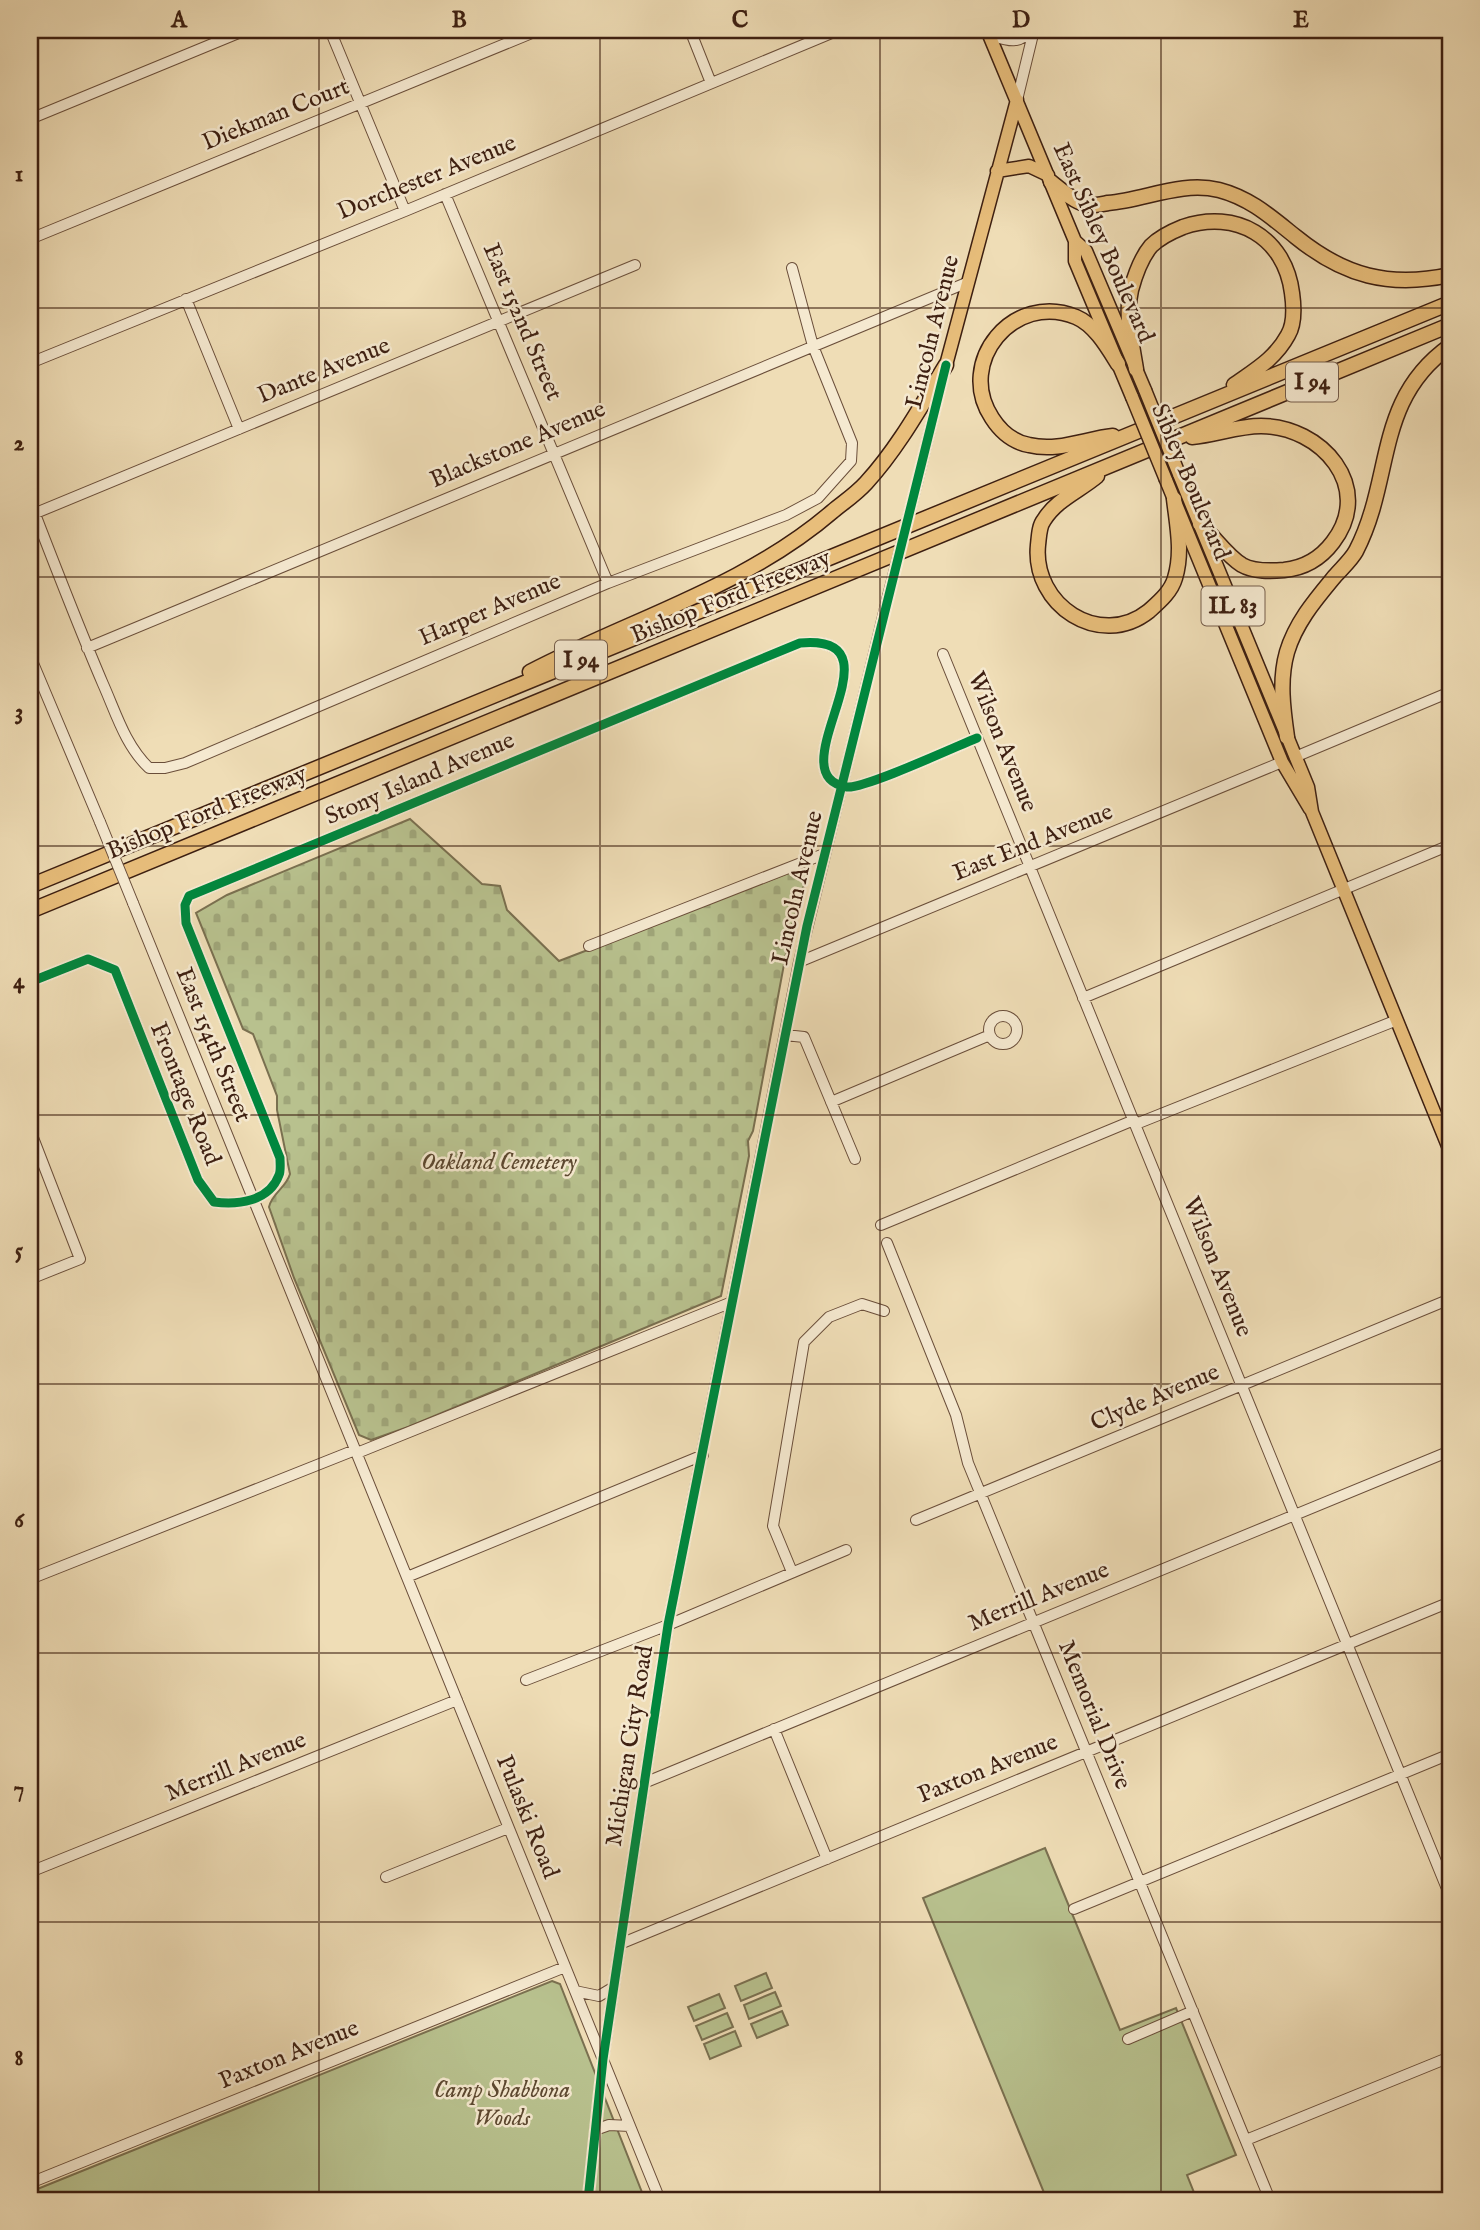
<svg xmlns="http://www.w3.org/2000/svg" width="1480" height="2230" font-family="'IM FELL English',serif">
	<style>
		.cemetery { fill: url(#cemetery-stones); stroke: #7a7050; stroke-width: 2 }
		.park { fill: #b8c18e; stroke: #7a7050; stroke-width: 2 }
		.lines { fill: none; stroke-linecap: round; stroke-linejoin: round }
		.minor-casing { stroke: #6a4e3a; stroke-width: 12 }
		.major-casing { stroke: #3d1f11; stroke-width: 15 }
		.highway-casing { stroke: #3d1f11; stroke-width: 17 }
		.minor { stroke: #f5e9d0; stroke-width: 10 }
		.major { stroke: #e8be7b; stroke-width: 12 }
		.highway { stroke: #e8be7b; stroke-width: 14 }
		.minor-bridge-casing { stroke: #6a4e3a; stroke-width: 12; stroke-linecap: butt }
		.major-bridge-casing { stroke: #3d1f11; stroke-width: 15; stroke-linecap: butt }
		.minor-bridge { stroke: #f5e9d0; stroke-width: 10 }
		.major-bridge { stroke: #e8be7b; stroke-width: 12 }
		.cycleway-casing { stroke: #f5e9d0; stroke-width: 13 }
		.cycleway { stroke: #00873e; stroke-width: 9 }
		.grid { fill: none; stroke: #3d1f11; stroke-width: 2; stroke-opacity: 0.55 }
		.labels { text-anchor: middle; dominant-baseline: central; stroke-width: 5; stroke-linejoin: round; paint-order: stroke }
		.shield { fill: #f5e9d0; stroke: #745c4a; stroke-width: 2 }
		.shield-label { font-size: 23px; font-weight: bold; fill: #3d1f11 }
		.street-label { font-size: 24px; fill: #3d1f11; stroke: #f5e9d0 }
		.park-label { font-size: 24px; font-style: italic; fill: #5c4830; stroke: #f5e9d0 }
		.neatline { fill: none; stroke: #3d1f11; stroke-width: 2.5 }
		.grid-label { font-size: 23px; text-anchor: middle; font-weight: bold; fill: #3d1f11 }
	</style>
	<defs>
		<pattern id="cemetery-stones" width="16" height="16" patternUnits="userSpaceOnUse" patternTransform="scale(1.75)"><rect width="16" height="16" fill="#b8c18e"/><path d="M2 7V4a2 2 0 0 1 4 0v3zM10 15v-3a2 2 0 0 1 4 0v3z" fill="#9fa579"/></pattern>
	</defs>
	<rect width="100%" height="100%" fill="#efddb6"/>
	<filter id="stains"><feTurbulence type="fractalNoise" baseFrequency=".00286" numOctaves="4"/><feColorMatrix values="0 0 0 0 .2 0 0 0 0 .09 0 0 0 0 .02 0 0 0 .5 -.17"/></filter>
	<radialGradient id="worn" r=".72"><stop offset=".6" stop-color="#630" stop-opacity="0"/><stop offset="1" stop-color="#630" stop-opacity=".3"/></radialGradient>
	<path class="cemetery" d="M410 819 482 884 500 886 507 910 559 961 796 870 809 869 790 932 753 1131 748 1141 749 1156 721 1296 408 1427 371 1440 359 1435 294 1278 269 1207C272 1193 286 1188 290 1174L277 1110V1096L253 1034 243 1029 196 913 227 895Z"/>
	<path class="park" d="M1045 1848 1120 2030 1176 2008 1236 2155 1187 2175 1197 2200H1047L923 1898Z
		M766 1973 772 1988 741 2001 735 1986Z
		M552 1981 560 1984 645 2200H30V2192Z
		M775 1992 781 2006 749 2019 744 2005Z
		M719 1994 725 2008 694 2021 688 2007Z
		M782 2011 788 2025 757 2038 751 2024Z
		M727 2013 733 2027 702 2040 696 2026Z
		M735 2031 741 2046 710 2059 704 2044Z"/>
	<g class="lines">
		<defs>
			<path id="minor" d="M330 30 405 211
				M690 30 711 83
				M990 35C1006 40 1019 46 1031 30
				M1017 100 1034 30
				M30 119 246 30
				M445 194 608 583
				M30 239 539 30
				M186 299 239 429
				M30 363 405 211 839 30
				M917 483 943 376
				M35 514C57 571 79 628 103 684 116 713 125 745 149 768H165L185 763 608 583 786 515 818 498 851 461 852 443 813 346 792 268
				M31 515 635 265
				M87 648 966 283
				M943 654 1450 1896
				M30 656 100 822
				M1295 757 1450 692
				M133 903 660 2200
				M589 946 824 854
				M799 962 1282 762
				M30 982 88 959 115 970 198 1180 214 1202C237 1205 269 1202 279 1175 281 1171 280 1163 280 1158L186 923 185 905 189 896 800 643C909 633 773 775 847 787 864 789 955 747 977 738
				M1083 998 1450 845
				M989 1030a14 14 0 1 1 28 0a14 14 0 1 1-28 0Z
				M785 1035 804 1037 855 1159
				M831 1102 990 1035
				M1136 1124 1397 1020
				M30 1130 80 1259 30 1279
				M881 1225 1134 1120
				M887 1243 956 1415 968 1463 1270 2200
				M357 1453 732 1302
				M916 1520 1450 1299
				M792 1572 773 1526 804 1342 829 1317 862 1304 884 1311
				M407 1577 703 1455
				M30 1579 355 1450
				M526 1680 668 1625 846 1550
				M774 1729 827 1859
				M644 1783 1450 1451
				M30 1872 457 1700
				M386 1877 508 1828
				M1074 1909 1450 1754
				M620 1944 1450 1602
				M575 1991 599 1996 614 1987
				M1128 2039 1193 2011
				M595 2130 609 2125 630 2126
				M1246 2140 1450 2057
				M30 2183 565 1967
				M588 2200 603 2059 668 1625 799 962 888 596"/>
			<path id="major" d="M987 30 1075 241 1086 251 1145 390
				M997 171 1029 166 1048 175
				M1075 241V261L1132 397
				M946 365 1017 100
				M1179 474 1308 787 1312 812 1450 1151
				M1166 480 1282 762 1310 809"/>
			<path id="highway" d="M1051 182C1061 190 1073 201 1087 205 1093 206 1102 204 1108 203 1145 200 1181 181 1219 190 1250 198 1271 217 1296 237 1344 276 1389 288 1450 275
				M1136 369C1132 344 1125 315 1131 290 1135 275 1141 258 1151 246 1159 238 1173 231 1183 227 1236 209 1285 237 1292 293 1294 307 1295 323 1288 335 1275 359 1255 370 1234 385
				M1113 436C1085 439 1058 452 1029 445 1013 442 1001 432 992 418 955 362 1014 291 1076 317 1095 325 1108 348 1118 364
				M1192 437C1215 435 1238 426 1261 426 1321 426 1375 487 1333 542 1321 558 1304 568 1284 570 1271 571 1254 572 1242 565 1226 555 1214 536 1200 524
				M1097 476C1079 491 1056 500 1044 520 1039 526 1039 537 1038 545 1032 605 1100 650 1149 611 1159 602 1171 592 1175 578 1183 552 1177 525 1174 499
				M530 672C631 619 745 587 833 511 844 502 856 494 866 483 898 448 921 406 946 365
				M1287 737C1283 709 1279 680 1287 652 1296 622 1316 599 1335 576 1342 568 1351 560 1356 551 1394 478 1374 400 1450 346
				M30 886 1450 303
				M30 911 1450 325"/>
		</defs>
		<use href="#minor" class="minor-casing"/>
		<use href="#major" class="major-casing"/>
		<use href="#highway" class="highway-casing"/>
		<use href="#minor" class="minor"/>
		<use href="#major" class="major"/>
		<use href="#highway" class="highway"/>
		<defs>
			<path id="minor-bridge" d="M888 596 917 483
				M100 822 133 903"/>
			<path id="major-bridge" d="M1145 390 1179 474
				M1132 397 1166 480"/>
		</defs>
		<use href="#minor-bridge" class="minor-bridge-casing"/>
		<use href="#major-bridge" class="major-bridge-casing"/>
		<use href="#minor-bridge" class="minor-bridge"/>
		<use href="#major-bridge" class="major-bridge"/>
		<defs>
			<path id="cycleway" d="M30 982 88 959 115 970 198 1180 214 1202C237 1205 269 1202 279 1175 281 1171 280 1163 280 1158L186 923 185 905 189 896 800 643C909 633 773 775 847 787 864 789 955 747 977 738
				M588 2200 603 2059 668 1625 807 926 946 365"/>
		</defs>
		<use href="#cycleway" class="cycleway-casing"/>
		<use href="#cycleway" class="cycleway"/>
	</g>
	<path class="grid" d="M319 30V2200M600 30V2200M880 30V2200M1161 30V2200M30 308H1450M30 577H1450M30 846H1450M30 1115H1450M30 1384H1450M30 1653H1450M30 1922H1450"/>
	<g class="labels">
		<g class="shield">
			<rect x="1286" y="362.5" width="52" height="39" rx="5"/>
			<rect x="1201.5" y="586.5" width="63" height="39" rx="5"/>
			<rect x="555" y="640.5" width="52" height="39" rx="5"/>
		</g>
		<g class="shield-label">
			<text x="1312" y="382">I 94</text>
			<text x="1233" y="606">IL 83</text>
			<text x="581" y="660">I 94</text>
		</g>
		<g class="street-label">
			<text transform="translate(276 115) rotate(-22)">Diekman Court</text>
			<text transform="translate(427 178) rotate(-22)">Dorchester Avenue</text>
			<text transform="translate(1103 243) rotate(66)">East Sibley Boulevard</text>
			<text transform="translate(522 322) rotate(67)">East 152nd Street</text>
			<text transform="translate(933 332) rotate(-76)">Lincoln Avenue</text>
			<text transform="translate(324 371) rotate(-22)">Dante Avenue</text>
			<text transform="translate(518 445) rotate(-23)">Blackstone Avenue</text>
			<text transform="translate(1190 482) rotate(67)">Sibley Boulevard</text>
			<text transform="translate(731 597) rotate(-22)">Bishop Ford Freeway</text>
			<text transform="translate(490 610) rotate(-23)">Harper Avenue</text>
			<text transform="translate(1002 742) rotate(68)">Wilson Avenue</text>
			<text transform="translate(420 779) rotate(-23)">Stony Island Avenue</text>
			<text transform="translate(207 813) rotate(-22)">Bishop Ford Freeway</text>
			<text transform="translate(1033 843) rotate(-22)">East End Avenue</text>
			<text transform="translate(798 888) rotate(-77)">Lincoln Avenue</text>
			<text transform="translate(213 1045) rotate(68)">East 154th Street</text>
			<text transform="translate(185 1094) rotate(68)">Frontage Road</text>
			<text transform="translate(1217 1267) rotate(68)">Wilson Avenue</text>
			<text transform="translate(1155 1398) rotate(-23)">Clyde Avenue</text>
			<text transform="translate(1039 1597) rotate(-22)">Merrill Avenue</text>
			<text transform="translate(1094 1715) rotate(68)">Memorial Drive</text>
			<text transform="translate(630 1746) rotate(-81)">Michigan City Road</text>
			<text transform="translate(236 1767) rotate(-22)">Merrill Avenue</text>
			<text transform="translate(988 1769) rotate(-22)">Paxton Avenue</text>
			<text transform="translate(527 1817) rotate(68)">Pulaski Road</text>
			<text transform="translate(289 2055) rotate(-22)">Paxton Avenue</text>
		</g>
		<g class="park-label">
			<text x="499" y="1162">Oakland Cemetery</text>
			<text x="502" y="2090">Camp Shabbona<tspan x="502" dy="28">Woods</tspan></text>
		</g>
	</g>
	<rect width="1480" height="2230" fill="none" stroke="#efddb6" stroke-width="77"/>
	<rect x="38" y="38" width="1404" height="2154" class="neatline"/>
	<g class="grid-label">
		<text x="179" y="27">A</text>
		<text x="459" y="27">B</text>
		<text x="740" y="27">C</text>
		<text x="1021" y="27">D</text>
		<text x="1301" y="27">E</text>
		<text x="19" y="181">1</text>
		<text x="19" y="450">2</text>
		<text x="19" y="719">3</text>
		<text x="19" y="988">4</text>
		<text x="19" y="1258">5</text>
		<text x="19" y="1527">6</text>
		<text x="19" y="1796">7</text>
		<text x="19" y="2065">8</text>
	</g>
	<rect width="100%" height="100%" filter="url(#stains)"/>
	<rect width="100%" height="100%" fill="url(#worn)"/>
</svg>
